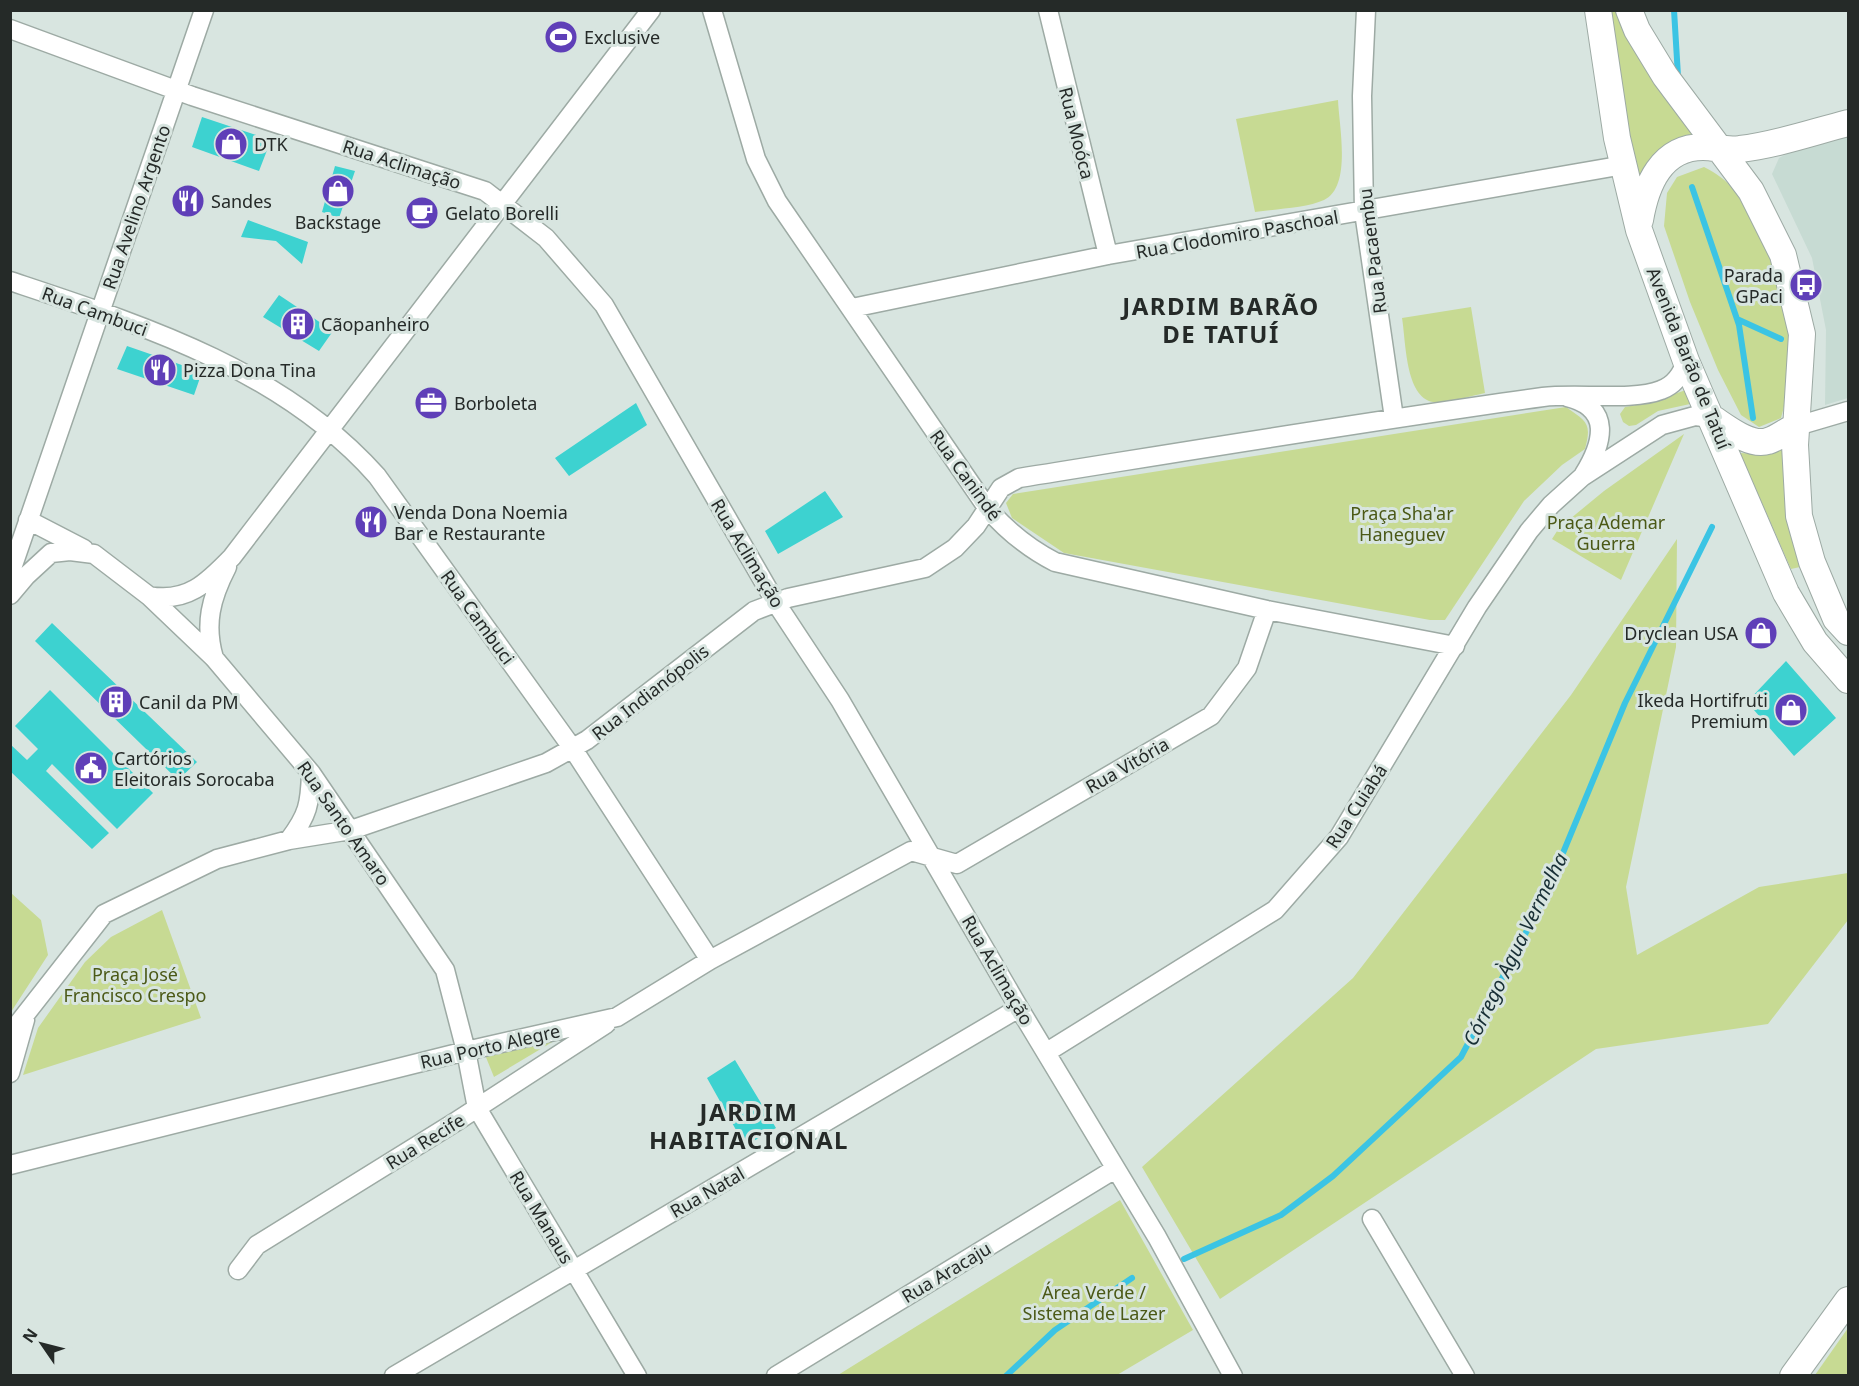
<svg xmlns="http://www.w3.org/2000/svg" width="1859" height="1386" font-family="'Noto Sans',sans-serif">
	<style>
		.built { fill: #c7dbd3 }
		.green { fill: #c7da93 }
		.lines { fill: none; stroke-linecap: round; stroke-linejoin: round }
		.stream { stroke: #3bc4e4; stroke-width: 6 }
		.building { fill: #3dd2d0 }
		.street-casing { stroke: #9daaa4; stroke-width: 21 }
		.secondary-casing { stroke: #9daaa4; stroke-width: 28 }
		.street { stroke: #fff; stroke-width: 18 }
		.secondary { stroke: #fff; stroke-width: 26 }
		.labels { text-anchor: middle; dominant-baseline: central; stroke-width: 6; stroke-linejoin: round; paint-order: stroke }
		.poi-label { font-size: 18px; fill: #252a28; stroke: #d8e5e0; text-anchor: start }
		.street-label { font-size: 18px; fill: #252a28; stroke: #d8e5e0 }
		.park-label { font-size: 18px; fill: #4b5916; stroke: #d8e5e0 }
		.water-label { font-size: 20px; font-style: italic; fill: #182f35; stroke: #d8e5e0 }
		.district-label { font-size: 24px; font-weight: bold; letter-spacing: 1.5px; fill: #252a28; stroke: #d8e5e0 }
	</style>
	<rect width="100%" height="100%" fill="#d8e5e0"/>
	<path class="built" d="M1848 135V398L1825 405 1826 330 1812 258 1772 174 1779 158 1790 152Z"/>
	<path class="green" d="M1610 11H1620L1699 142 1639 184 1619 97Z
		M1338 100C1339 126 1352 187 1324 200 1307 208 1274 209 1255 212L1236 119Z
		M1704 167C1731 181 1734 190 1750 215 1789 275 1801 350 1781 418L1759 427 1741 415 1718 370 1690 302 1664 226 1667 193 1677 177Z
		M1471 307 1485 393C1470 396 1448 404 1433 402 1405 397 1406 341 1402 318Z
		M1686 390 1693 399 1690 404 1658 411 1636 425 1629 426 1623 422 1620 414 1625 407 1647 403Z
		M1566 407C1587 422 1592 423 1585 449L1562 465 1524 501 1445 620H1430L1064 553 1012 518 1006 503 1013 494Z
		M1684 434 1621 580 1552 539 1559 528 1604 491Z
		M1783 443 1786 509 1800 567 1791 569 1740 453 1758 454Z
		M1677 539 1676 647 1626 887 1637 955 1759 887 1848 873V920L1768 1024 1596 1049 1220 1299 1142 1167 1353 978 1571 695Z
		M11 893 41 920 48 955 11 1012Z
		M162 910 201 1018 23 1075 38 1028 85 962 111 937Z
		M559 1038 494 1077 483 1050Z
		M1120 1200 1193 1330 1117 1375H838Z
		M1848 1328V1375H1815Z"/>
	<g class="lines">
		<path class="stream" d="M1674 10 1678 76
			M1692 187 1739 325 1753 418
			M1737 319 1781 339
			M1184 1259 1281 1215 1333 1176 1461 1057 1546 894 1625 703 1712 527
			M1006 1376 1055 1330 1132 1278"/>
	</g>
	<path class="building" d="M202 117 271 140 259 171 192 147Z
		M335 166 355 171 339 218 322 212Z
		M248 220 308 242 302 264 276 241 241 237Z
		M279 295 333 331 319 351 263 317Z
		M127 346 202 372 194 395 117 369Z
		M636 403 647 425 569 476 555 458Z
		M825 491 843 517 778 554 765 531Z
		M52 623 197 762 178 780 35 641Z
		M1786 661 1836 718 1794 756 1747 702Z
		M50 690 153 793 117 829 52 764 46 771 109 833 92 849 10 771V744L27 760 38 749 15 726Z
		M735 1060 776 1128 745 1146 707 1078Z"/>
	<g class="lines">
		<defs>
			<path id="street" d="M712 10 756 159 777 201 988 509C1008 532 1028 548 1055 562L1267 610 1455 646
				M1048 10 1108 255
				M1366 10 1362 96 1364 212 1394 418
				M10 29 192 96 485 191 546 238 604 305 776 603 840 700 1019 1008 1157 1237 1233 1376
				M10 281C142 325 282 369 377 476L573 749 710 960
				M852 308 1108 255 1624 165
				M1567 397C1613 408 1603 443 1584 474
				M1797 426 1848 411
				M28 520 84 549
				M10 574 204 10
				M10 595 26 576 51 553 70 551 94 554 149 596 214 658 311 773 445 970 466 1051 477 1108 637 1376
				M149 596C187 603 207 583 232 557L651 10
				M214 658C204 624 211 598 227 567
				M289 840C308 815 310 804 311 773
				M10 1034 104 914 217 859 289 840 351 830 546 763 587 740 754 611 788 598 925 568 955 548 976 526 1001 488 1019 478C1194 450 1368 421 1543 397 1576 393 1634 401 1661 390 1675 385 1682 374 1686 361
				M1047 1052 1275 910 1339 837 1477 607 1529 531 1551 505 1582 477 1662 425 1695 416 1712 418
				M10 1073 25 1020
				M10 1165 466 1051 617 1017 710 960 911 851 957 864 1211 716 1247 668 1267 610
				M1372 1219 1465 1376
				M238 1270 257 1245 457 1121 606 1024
				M394 1376 1019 1008
				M776 1376 1115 1169"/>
			<path id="secondary" d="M1598 10 1617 138 1639 230 1686 361 1786 593 1815 642 1848 680
				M1629 10 1637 30 1665 76 1751 191 1783 255 1802 334 1795 445 1799 516 1812 562 1836 619 1848 632
				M1640 220C1646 185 1661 147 1703 147 1715 147 1727 151 1740 149 1776 145 1813 132 1848 123
				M1712 418C1726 427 1750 447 1768 441 1778 438 1787 430 1797 426
				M1793 1376 1848 1300"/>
		</defs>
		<use href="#street" class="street-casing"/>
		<use href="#secondary" class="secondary-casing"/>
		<use href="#street" class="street"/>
		<use href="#secondary" class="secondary"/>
	</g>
	<defs>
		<symbol id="stadium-disc" viewBox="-11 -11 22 22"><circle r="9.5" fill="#5f3fb8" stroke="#d8e5e0"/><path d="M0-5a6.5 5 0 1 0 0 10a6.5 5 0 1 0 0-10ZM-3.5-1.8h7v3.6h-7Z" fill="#fff"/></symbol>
		<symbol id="shop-disc" viewBox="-11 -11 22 22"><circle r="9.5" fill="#5f3fb8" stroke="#d8e5e0"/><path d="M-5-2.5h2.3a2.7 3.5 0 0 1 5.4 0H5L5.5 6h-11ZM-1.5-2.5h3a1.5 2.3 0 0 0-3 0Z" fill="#fff"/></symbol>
		<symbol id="restaurant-disc" viewBox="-11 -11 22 22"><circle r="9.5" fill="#5f3fb8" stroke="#d8e5e0"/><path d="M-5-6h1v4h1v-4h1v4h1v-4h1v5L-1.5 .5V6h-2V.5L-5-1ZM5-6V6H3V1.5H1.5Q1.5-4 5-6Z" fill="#fff"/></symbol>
		<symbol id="cafe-disc" viewBox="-11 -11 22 22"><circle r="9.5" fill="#5f3fb8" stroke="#d8e5e0"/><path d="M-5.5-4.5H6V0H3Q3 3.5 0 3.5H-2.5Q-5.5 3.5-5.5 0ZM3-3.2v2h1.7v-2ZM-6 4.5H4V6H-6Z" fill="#fff"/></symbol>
		<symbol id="bus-disc" viewBox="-11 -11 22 22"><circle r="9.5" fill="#5f3fb8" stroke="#d8e5e0"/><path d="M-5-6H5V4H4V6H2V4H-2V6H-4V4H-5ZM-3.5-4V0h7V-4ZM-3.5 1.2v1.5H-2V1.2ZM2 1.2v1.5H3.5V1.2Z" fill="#fff"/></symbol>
		<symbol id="building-disc" viewBox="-11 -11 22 22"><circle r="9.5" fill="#5f3fb8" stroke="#d8e5e0"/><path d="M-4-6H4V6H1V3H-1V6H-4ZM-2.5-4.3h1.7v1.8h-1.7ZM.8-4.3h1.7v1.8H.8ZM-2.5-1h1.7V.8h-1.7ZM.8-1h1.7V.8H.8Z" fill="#fff"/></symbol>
		<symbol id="office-disc" viewBox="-11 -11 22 22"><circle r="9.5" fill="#5f3fb8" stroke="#d8e5e0"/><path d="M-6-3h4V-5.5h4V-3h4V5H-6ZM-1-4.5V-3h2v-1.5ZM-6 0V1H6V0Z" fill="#fff"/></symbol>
		<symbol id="civic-disc" viewBox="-11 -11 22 22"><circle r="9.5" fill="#5f3fb8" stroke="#d8e5e0"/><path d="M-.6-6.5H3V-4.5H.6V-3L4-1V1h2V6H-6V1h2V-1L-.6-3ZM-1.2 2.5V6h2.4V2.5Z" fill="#fff"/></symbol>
	</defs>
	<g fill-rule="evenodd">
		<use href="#stadium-disc" x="542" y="18" width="38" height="38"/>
		<use href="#shop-disc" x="212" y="125" width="38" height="38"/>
		<use href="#shop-disc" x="319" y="172" width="38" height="38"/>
		<use href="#restaurant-disc" x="169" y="182" width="38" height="38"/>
		<use href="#cafe-disc" x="403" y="194" width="38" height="38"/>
		<use href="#bus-disc" x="1787" y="266" width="38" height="38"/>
		<use href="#building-disc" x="279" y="305" width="38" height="38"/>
		<use href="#restaurant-disc" x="141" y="351" width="38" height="38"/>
		<use href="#office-disc" x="412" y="384" width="38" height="38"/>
		<use href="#restaurant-disc" x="352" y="503" width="38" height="38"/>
		<use href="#shop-disc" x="1742" y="614" width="38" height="38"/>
		<use href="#building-disc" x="97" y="683" width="38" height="38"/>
		<use href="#shop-disc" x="1772" y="691" width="38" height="38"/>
		<use href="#civic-disc" x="72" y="749" width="38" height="38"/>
	</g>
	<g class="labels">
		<g class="poi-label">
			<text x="584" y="37">Exclusive</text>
			<text x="254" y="144">DTK</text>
			<text x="211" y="201">Sandes</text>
			<text x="445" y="213">Gelato Borelli</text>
			<text x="338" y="222" text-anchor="middle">Backstage</text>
			<text x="1783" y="275" text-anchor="end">Parada<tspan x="1783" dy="21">GPaci</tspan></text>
			<text x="321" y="324">Cãopanheiro</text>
			<text x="183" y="370">Pizza Dona Tina</text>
			<text x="454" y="403">Borboleta</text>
			<text x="394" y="512">Venda Dona Noemia<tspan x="394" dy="21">Bar e Restaurante</tspan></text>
			<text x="1738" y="633" text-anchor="end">Dryclean USA</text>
			<text x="1768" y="700" text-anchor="end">Ikeda Hortifruti<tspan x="1768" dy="21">Premium</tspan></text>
			<text x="139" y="702">Canil da PM</text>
			<text x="114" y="758">Cartórios<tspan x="114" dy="21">Eleitorais Sorocaba</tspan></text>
		</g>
		<g class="street-label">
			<text transform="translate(1077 133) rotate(76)">Rua Moóca</text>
			<text transform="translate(402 164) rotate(18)">Rua Aclimação</text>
			<text transform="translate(136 207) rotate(-71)">Rua Avelino Argento</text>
			<text transform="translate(1237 234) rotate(-10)">Rua Clodomiro Paschoal</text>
			<text transform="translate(1372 251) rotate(-97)">Rua Pacaembu</text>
			<text transform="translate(95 311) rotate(20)">Rua Cambuci</text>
			<text transform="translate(1689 358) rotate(68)">Avenida Barão de Tatuí</text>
			<text transform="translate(966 475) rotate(54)">Rua Canindé</text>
			<text transform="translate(748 553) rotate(59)">Rua Aclimação</text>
			<text transform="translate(478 617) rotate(54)">Rua Cambuci</text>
			<text transform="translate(650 692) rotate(-38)">Rua Indianópolis</text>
			<text transform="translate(1127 765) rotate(-30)">Rua Vitória</text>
			<text transform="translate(1356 806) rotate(-57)">Rua Cuiabá</text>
			<text transform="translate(344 823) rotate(55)">Rua Santo Amaro</text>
			<text transform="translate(998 970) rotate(60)">Rua Aclimação</text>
			<text transform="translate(490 1046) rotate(-13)">Rua Porto Alegre</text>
			<text transform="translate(425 1141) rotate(-32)">Rua Recife</text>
			<text transform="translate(707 1192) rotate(-30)">Rua Natal</text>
			<text transform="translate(542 1217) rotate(59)">Rua Manaus</text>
			<text transform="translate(946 1272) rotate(-31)">Rua Aracaju</text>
		</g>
		<g class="park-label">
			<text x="1402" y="513">Praça Sha'ar<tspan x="1402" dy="21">Haneguev</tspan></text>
			<text x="1606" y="522">Praça Ademar<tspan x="1606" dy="21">Guerra</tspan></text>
			<text x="135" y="974">Praça José<tspan x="135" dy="21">Francisco Crespo</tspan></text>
			<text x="1094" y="1292">Área Verde /<tspan x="1094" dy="21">Sistema de Lazer</tspan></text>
		</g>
		<g class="water-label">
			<text transform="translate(1515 949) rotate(-64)">Córrego Àgua Vermelha</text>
		</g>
		<g class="district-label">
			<text x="1221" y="305">JARDIM BARÃO<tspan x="1221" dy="28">DE TATUÍ</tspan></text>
			<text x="749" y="1111">JARDIM<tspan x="749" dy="28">HABITACIONAL</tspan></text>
		</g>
	</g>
	<rect width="1859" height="1386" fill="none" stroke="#252a28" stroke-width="24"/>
	<g transform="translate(42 1344) rotate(305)" stroke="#d8e5e0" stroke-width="4.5" paint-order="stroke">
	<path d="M0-4.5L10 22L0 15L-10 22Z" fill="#252a28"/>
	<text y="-9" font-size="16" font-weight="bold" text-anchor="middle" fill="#252a28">N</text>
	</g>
</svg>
